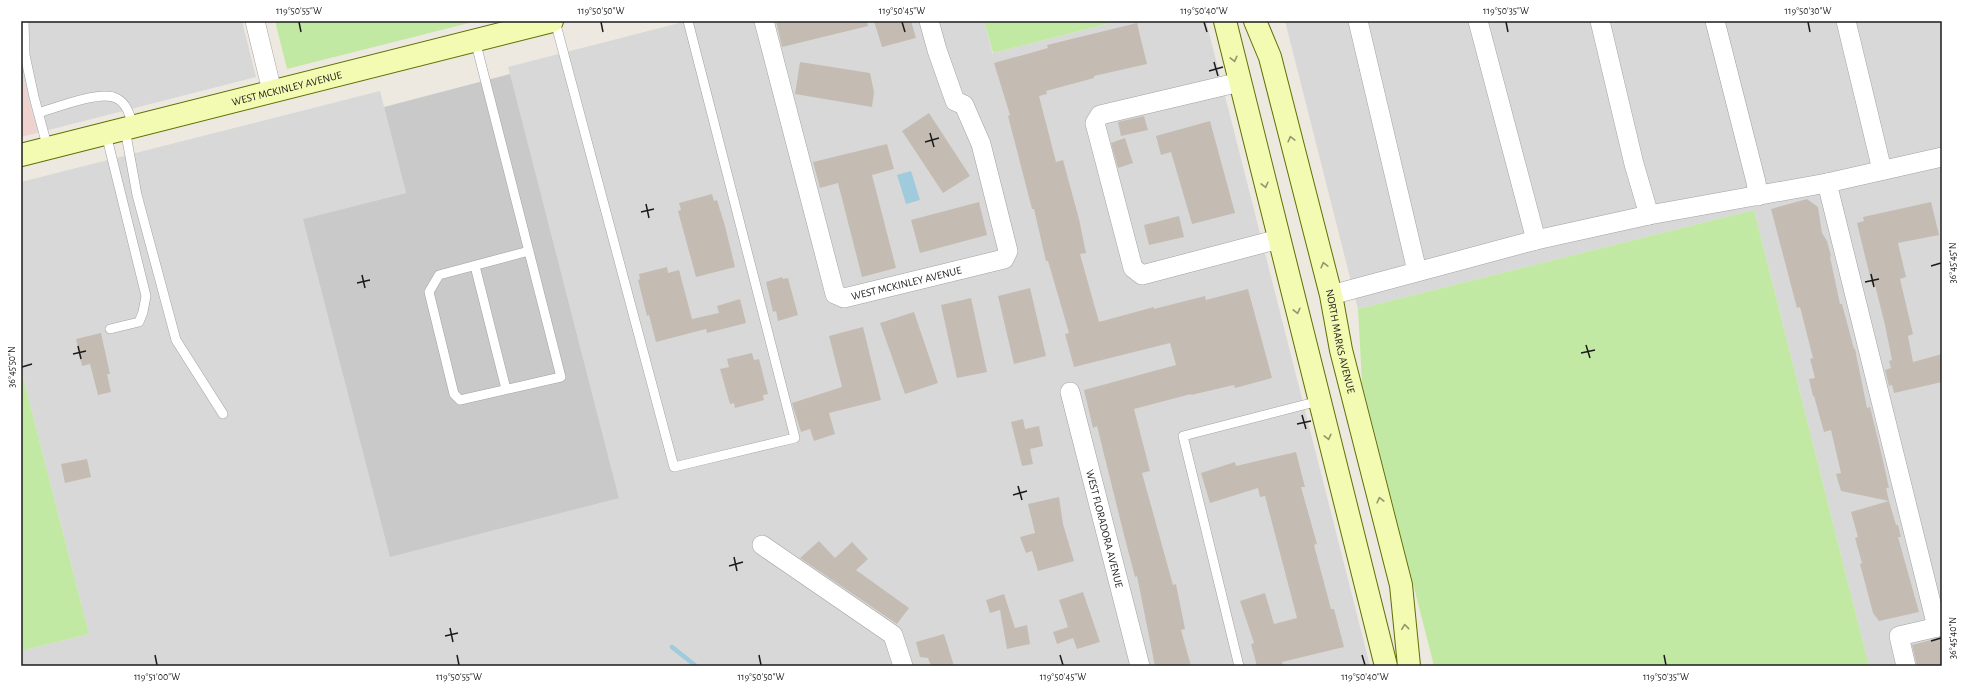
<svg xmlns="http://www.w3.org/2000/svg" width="1963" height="687" font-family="'Alegreya Sans',sans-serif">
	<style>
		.residential { fill: #d9d8d8 }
		.commercial { fill: #efd1ce }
		.religious { fill: #c9c9c9 }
		.grass { fill: #c2e9a4 }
		.water { fill: #9fcbdc }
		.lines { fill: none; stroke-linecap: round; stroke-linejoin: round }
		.stream { stroke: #9fcbdc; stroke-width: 4.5 }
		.building { fill: #c4bcb3 }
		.service-casing { stroke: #a2a2a2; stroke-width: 10 }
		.minor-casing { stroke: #a2a2a2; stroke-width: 20 }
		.secondary-casing { stroke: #5f7003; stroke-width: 24 }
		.service { stroke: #fff; stroke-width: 9 }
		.minor { stroke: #fff; stroke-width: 19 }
		.secondary { stroke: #f3fab1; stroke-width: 22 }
		.oneway { stroke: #92966e }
		.ticks { fill: none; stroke: #1b1b1b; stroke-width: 1.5 }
		.labels { text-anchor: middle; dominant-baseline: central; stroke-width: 3; stroke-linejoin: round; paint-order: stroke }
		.street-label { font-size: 11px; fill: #1b1b1b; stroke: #fff }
		.neatline { fill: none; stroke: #1b1b1b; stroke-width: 1.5 }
		.ticks-label { font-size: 10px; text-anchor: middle; fill: #1b1b1b }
	</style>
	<rect width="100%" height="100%" fill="#ede9e0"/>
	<path class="residential" d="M21 21H242L256 77 37 133 21 69Z
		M687 21H984L993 55V53L1119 21H1206L1370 666H21V651L89 634 21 369V182L380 91 406 193 304 219 619 498 508 67Z
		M1285 21H1942V666H1869L1754 210 1358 309Z"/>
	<path class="commercial" d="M21 69 37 133 21 137Z"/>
	<path class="religious" d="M510 74 619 498 390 557 303 219 406 193 384 107Z"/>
	<path class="grass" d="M275 21H477L287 69Z
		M984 21H1119L993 53Z
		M1754 210 1869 666H1434L1362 383 1358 309Z
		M21 369 89 634 21 651Z"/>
	<path class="water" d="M911 171 920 200 906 204 897 175Z"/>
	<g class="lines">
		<path class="stream" d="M672 647 696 666"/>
	</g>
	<path class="building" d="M776 21H867L868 26 782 47Z
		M874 21H911L916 38 882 47Z
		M1137 23 1147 64 1094 76V78L1046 91 1047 94 1039 96 1056 162 1063 160 1079 219 1086 253 1080 254 1099 322 1154 307V309L1205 296 1206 300 1248 289 1272 378 1235 388 1234 385 1191 395V394L1134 409 1150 471 1142 473 1173 585 1176 584 1185 629 1181 630 1191 666H1155L1137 576 1135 577 1124 535 1097 426 1093 428 1084 390 1176 365 1170 343 1074 367 1065 334 1069 333 1048 261H1046L1034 209H1032L1008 116 1010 115 994 63 1048 48 1047 45Z
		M800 62 870 73 874 92 872 107 795 94Z
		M929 113 970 176 943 193 902 131Z
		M1144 116 1148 130 1121 136 1118 122Z
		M1210 121 1235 213 1192 224 1171 152 1161 155 1156 136Z
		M1125 138 1133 163 1118 168 1111 143Z
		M887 144 894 169 872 175 896 268 862 277 838 183 820 188 813 162Z
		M712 194 714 201 717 200 725 226 735 267 696 277 678 211 681 210 679 203Z
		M1807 199 1818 207 1822 233 1827 241 1831 256 1830 257 1840 304H1842L1854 349H1855L1867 408 1870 407 1881 452 1889 488H1886L1889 501 1841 491 1836 474 1841 473 1831 430 1824 432 1814 396H1813L1809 379 1815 378 1810 359 1813 358 1800 307 1797 308 1771 209Z
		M979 202 987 235 920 253 911 220Z
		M1931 202 1939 235 1898 243 1906 277 1900 279 1913 334 1908 336 1913 362 1942 354V382L1894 393 1892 385 1889 386 1885 370 1891 368 1889 361 1892 360 1885 325 1875 285H1872L1857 223 1864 221 1863 217Z
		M1179 216 1184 237 1149 245 1144 225Z
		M667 267 668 273 679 270 692 319 719 313 717 306 740 299 746 323 707 333 706 329 656 342 649 315 647 316 638 280 640 279 639 274Z
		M782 277 783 279 788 278 798 315 778 321 776 311 773 312 766 282Z
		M1030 288 1046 356 1014 364 998 296Z
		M971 298 987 372 957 378 941 305Z
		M914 312 938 383 905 394 880 323Z
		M863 327 881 400 829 413 835 434 814 441 810 429 801 432 792 403 842 387 829 336Z
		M101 333 110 374H107L111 392 98 395 90 364 82 366 76 339Z
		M752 353 754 360 759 359 768 394 763 395 764 400 735 408 734 403 730 404 720 369 729 367 727 359Z
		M1023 419 1025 429 1039 426 1043 446 1030 449 1033 464 1022 466 1011 422Z
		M1296 452 1305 487H1301L1317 544 1314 545 1331 609H1334L1344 647 1282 662 1283 666H1257L1251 644 1254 643 1240 601 1265 593 1274 624 1297 618 1265 496 1260 497 1258 488 1210 503 1201 473 1235 462 1236 466Z
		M87 459 91 477 65 483 61 464Z
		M1059 497 1063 524 1074 561 1038 571 1032 551 1026 553 1020 537 1035 533 1028 504Z
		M1889 501 1896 525H1898L1901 537H1898L1919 612 1879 621 1873 613 1860 564 1862 563 1855 538 1858 537 1851 512Z
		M819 541 835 558 852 542 868 559 856 570 909 608 897 624 800 558Z
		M1083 592 1100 642 1077 649 1073 638 1057 644 1053 632 1068 627 1059 600Z
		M1004 594 1015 628 1027 625 1030 644 1007 649 1000 610 990 613 986 600Z
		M944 634 954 666H931L928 658 920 657 916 642Z
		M1942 637V666H1917L1912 645Z"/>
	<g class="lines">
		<defs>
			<path id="service" d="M24 21 25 55 34 97 48 149
				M555 21 674 467 795 438 688 21
				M475 40 561 377 460 400 454 394 429 292 439 275 529 251
				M38 113C55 108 100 90 116 98 127 103 130 116 133 126
				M125 129 137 195 176 340 223 414
				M106 134 146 296 143 312 139 322 110 329
				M475 266 506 389
				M1239 666 1183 436 1319 401"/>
			<g id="minor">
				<path d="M255 21 272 91"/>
				<path id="s1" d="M764 21 835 294 844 298 1004 259 1008 251 981 144 964 105 955 101 937 50 929 21"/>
				<path d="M1358 21 1417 271"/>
				<path d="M1478 21 1536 240"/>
				<path d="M1600 21 1634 164 1649 215"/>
				<path d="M1715 21 1756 182 1758 196"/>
				<path d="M1846 21 1882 170"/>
				<path d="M1240 82 1100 115 1095 123 1133 268 1142 275 1279 239"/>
				<path d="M1827 183 1937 627"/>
				<path d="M1331 295 1536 240 1649 215 1827 183 1942 157"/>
				<path id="s2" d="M1070 392 1140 666"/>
				<path d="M762 545 893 635 903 666"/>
				<path d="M1906 666 1899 636 1942 626"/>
			</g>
			<g id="secondary">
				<path d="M1225 21 1386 666"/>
				<path id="s3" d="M1255 21 1270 57 1331 295 1341 350 1401 585 1409 666"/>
				<path id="s4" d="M21 155 552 21"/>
			</g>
		</defs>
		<use href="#service" class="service-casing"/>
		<use href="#minor" class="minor-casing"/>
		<use href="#secondary" class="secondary-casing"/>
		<use href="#service" class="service"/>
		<use href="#minor" class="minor"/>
		<use href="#secondary" class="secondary"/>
	</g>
	<defs><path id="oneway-chevron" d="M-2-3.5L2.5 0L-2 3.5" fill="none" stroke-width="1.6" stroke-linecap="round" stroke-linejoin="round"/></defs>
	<g class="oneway">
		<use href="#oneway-chevron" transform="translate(1234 59) rotate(76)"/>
		<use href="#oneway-chevron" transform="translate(1291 139) rotate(-104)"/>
		<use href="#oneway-chevron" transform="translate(1265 185) rotate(76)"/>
		<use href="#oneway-chevron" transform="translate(1324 265) rotate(-104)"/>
		<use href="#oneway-chevron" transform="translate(1297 311) rotate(76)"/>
		<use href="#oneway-chevron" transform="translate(1328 437) rotate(76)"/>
		<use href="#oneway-chevron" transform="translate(1380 500) rotate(-104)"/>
		<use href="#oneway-chevron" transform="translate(1405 627) rotate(-96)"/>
	</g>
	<path class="ticks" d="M299 22 301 32M601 22 603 32M902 22 905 32M1204 22 1207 32M1506 22 1508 32M1808 22 1810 32M1214 62 1218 76M1209 71 1223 67M930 133 934 147M925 142 939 138M646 204 649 218M641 212 654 209M1931 266 1941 263M1871 274 1874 287M362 275 365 288M1865 282 1879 279M357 283 370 280M1586 345 1590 358M78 346 81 359M1581 353 1595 350M73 354 86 351M22 367 32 364M1302 415 1306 429M1297 424 1311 421M1018 486 1022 500M1013 495 1027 491M734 557 737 571M729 566 743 562M450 628 453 642M445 636 458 633M1931 641 1941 638M155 655 157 665M457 655 459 665M759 655 761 665M1060 655 1063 665M1362 655 1365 665M1664 655 1666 665"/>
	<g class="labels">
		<g class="street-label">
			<text stroke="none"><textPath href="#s4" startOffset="274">WEST MCKINLEY AVENUE</textPath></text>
			<text stroke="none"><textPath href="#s1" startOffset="356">WEST MCKINLEY AVENUE</textPath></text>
			<text stroke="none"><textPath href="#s3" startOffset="332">NORTH MARKS AVENUE</textPath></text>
			<text stroke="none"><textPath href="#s2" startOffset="141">WEST FLORADORA AVENUE</textPath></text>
		</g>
	</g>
	<rect width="1963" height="687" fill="none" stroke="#ffffff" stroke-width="44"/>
	<rect x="22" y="22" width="1919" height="643" class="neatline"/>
	<g class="ticks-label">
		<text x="299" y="14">119°50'55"W</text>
		<text x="601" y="14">119°50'50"W</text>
		<text x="902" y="14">119°50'45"W</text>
		<text x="1204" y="14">119°50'40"W</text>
		<text x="1506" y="14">119°50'35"W</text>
		<text x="1808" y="14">119°50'30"W</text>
		<text transform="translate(1952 263) rotate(-90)" y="4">36°45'45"N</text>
		<text transform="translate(11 367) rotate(-90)" y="4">36°45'50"N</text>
		<text transform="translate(1952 638) rotate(-90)" y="4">36°45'40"N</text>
		<text x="157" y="680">119°51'00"W</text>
		<text x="459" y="680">119°50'55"W</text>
		<text x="761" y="680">119°50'50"W</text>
		<text x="1063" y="680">119°50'45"W</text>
		<text x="1365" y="680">119°50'40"W</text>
		<text x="1666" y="680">119°50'35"W</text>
	</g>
</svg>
